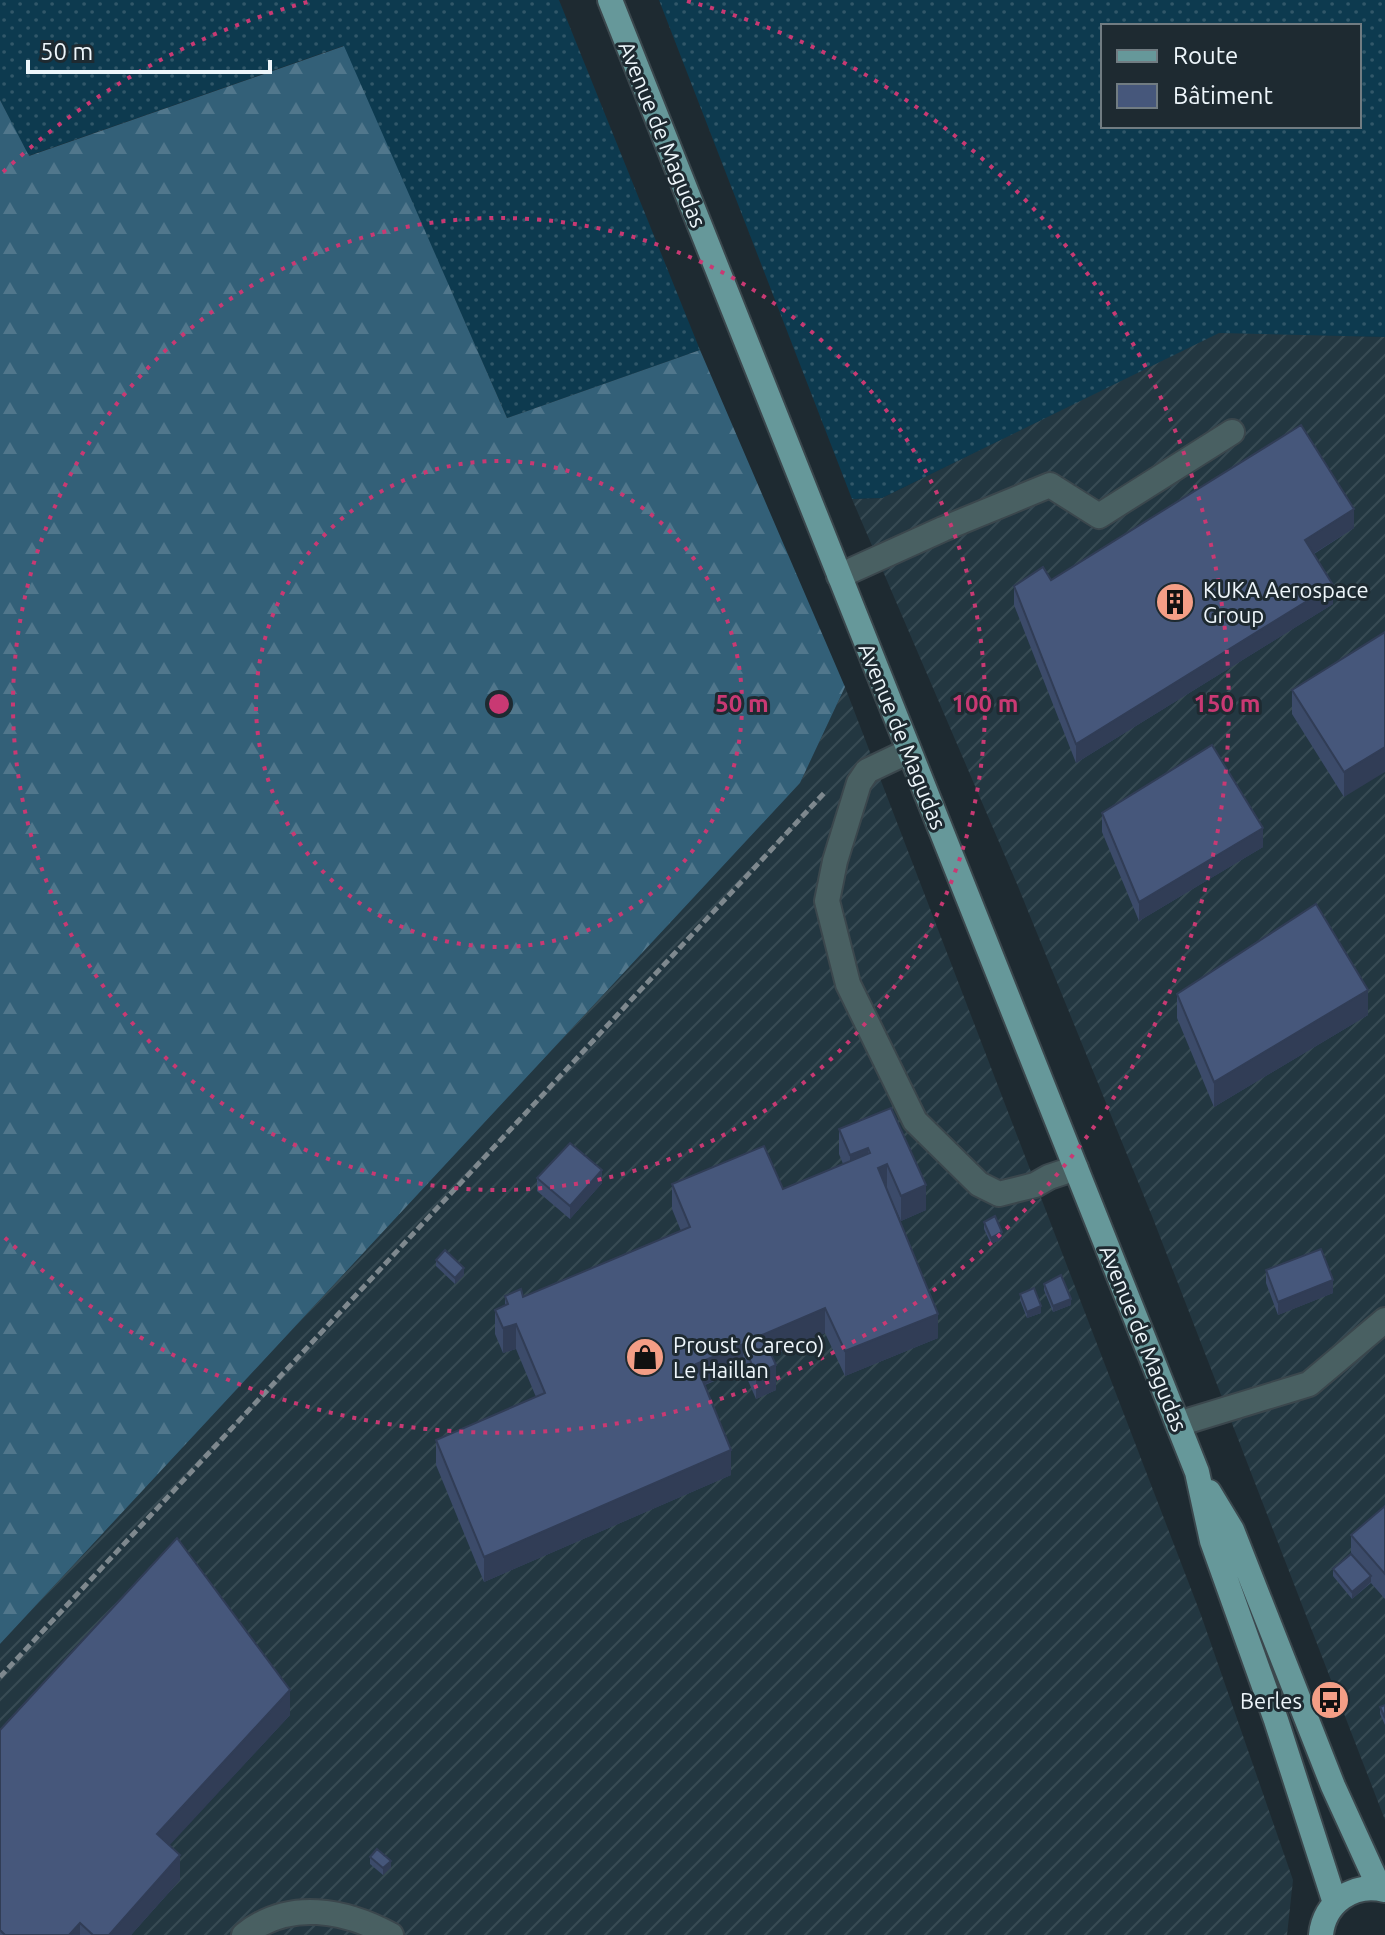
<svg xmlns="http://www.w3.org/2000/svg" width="1385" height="1935" font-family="Ubuntu,sans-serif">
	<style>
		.industrial { fill: url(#industrial-furrows) }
		.grass { fill: url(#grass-dots); fill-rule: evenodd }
		.forest { fill: url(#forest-firs) }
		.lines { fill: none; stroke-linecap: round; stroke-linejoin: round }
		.minor-casing { stroke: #3b474d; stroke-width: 28 }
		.major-casing { stroke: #3b474d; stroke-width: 28 }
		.path { stroke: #7e888e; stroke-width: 5; stroke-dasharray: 8 4; stroke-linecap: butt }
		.minor { stroke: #496062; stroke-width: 24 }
		.major { stroke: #66989a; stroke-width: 24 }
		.wall { fill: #3c4b6a }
		.shaded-wall { fill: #313d56 }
		.building { fill: #46577b; stroke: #313d56; stroke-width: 2 }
		.ring { fill: none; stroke: #c93973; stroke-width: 4; stroke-dasharray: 4 8 }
		.labels { text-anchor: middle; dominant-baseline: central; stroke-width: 6; stroke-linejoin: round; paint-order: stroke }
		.street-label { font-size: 22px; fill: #eef6fb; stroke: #1e2a31 }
		.poi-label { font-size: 22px; fill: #eef6fb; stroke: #1e2a31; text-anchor: start }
		.centre { fill: #c93973; stroke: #1e2a31; stroke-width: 4 }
		.ring-label { font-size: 24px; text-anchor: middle; font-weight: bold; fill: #c93973; stroke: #1e2a31; stroke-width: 6; stroke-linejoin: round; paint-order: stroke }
	</style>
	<defs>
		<pattern id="industrial-furrows" width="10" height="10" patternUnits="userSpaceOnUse" patternTransform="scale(2)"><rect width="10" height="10" fill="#233741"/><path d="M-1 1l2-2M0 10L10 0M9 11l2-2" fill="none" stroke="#384b54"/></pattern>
		<pattern id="grass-dots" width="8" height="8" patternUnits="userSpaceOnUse" patternTransform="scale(2)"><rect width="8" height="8" fill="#0d3a4f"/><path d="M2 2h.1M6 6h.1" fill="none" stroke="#315769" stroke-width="1.8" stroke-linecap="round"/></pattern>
		<pattern id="forest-firs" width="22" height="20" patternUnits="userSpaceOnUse" patternTransform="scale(2)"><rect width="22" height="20" fill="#336078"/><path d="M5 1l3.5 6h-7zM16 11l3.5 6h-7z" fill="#51778c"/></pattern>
	</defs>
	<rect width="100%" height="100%" fill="#1e2a31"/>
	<path class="industrial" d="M1219 332 1385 337V1820L1152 1216 1017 884 852 499 882 498Z
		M845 687 1201 1615 1293 1880 1287 1935H0V1644L800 783Z"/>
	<path class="grass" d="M0 0H559L700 350 507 418 343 46 28 156 0 100Z
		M659 0H1385V337L1219 333 882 498 852 499ZM1103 26H1359V126H1103Z"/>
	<path class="forest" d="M344 46 507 418 700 350 845 687 800 783 0 1644V100L29 156Z"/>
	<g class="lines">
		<defs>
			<path id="minor" d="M839 576 943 529 1050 485 1099 516 1232 432
				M909 751 867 771 859 783 835 861 827 901 848 984 915 1121 979 1184 999 1194 1035 1185 1049 1177 1076 1168
				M1178 1424 1309 1384 1385 1320
				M244 1935C289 1899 345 1910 391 1935"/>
			<path id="major" d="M610 0 1197 1472 1212 1541 1276 1720 1335 1903
				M1209 1492 1232 1530 1333 1786 1380 1889
				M1321 1935C1324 1903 1353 1882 1385 1890"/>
		</defs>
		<use href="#minor" class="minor-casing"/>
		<use href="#major" class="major-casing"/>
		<path class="path" d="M0 1677 826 791"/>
		<use href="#minor" class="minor"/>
		<use href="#major" class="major"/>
	</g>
	<path class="wall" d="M1354 528 1314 554 1333 604 1076 763 1014 605V586Z
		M1385 632 1344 797 1292 714V690Z
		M1102 813 1263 847 1139 921 1102 832Z
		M1177 994 1368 1015 1214 1107 1177 1018Z
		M891 1108 926 1210 901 1221 887 1190 938 1338 845 1376 825 1333 772 1356 776 1390 756 1399 743 1369 705 1385 731 1475 484 1582 436 1465V1440L536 1397 516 1349 503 1353 495 1334V1310L505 1305V1296L523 1297 681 1231 672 1209V1184L783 1189 843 1164 839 1154V1129Z
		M537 1178 602 1183 570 1219 537 1191Z
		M984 1222 1002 1239 991 1244 984 1229Z
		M436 1260 464 1275 455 1284 436 1266Z
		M1266 1270 1333 1293 1278 1315 1266 1283Z
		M1044 1284 1071 1305 1053 1312 1044 1290Z
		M1020 1294 1041 1313 1027 1318 1020 1300Z
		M1385 1506V1599L1371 1583 1352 1599 1333 1576V1569L1351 1554V1535Z
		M1385 1705V1725L1380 1714V1707Z
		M290 1715 169 1845 180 1880 131 1935H0V1730Z
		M370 1857 391 1867 383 1875 370 1864Z"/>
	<path class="shaded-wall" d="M1354 509V528L1305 559V540Z
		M1333 585V604L1076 763V744Z
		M1385 747V772L1344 797V772Z
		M1263 828V847L1139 921V902Z
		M1368 990V1015L1214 1107V1082Z
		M868 1148V1172L850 1179V1155Z
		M887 1164V1189L878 1168Z
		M602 1170V1183L570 1219V1206Z
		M926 1185V1210L901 1221V1196Z
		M1002 1232V1239L991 1244V1238Z
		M464 1268V1275L455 1284V1278Z
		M1333 1280V1293L1278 1315V1302Z
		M1071 1299V1305L1053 1312V1306Z
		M1041 1306V1313L1027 1318V1312Z
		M825 1308V1333L762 1360V1335Z
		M938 1314V1338L845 1376V1351Z
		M516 1324V1349L503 1353V1328Z
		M743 1344V1369L696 1388V1364Z
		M776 1365V1390L756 1399V1374Z
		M731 1450V1475L484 1582V1557Z
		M1371 1576V1582L1352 1599V1592Z
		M290 1690V1715L157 1859V1834Z
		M180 1855V1880L131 1935H109Z
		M391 1861V1867L383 1875V1868Z
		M80 1923V1935H69Z"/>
	<path class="building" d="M1301 425 1354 509 1305 540 1333 585 1076 744 1014 586 1043 567 1051 580Z
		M1385 632V747L1344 772 1292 690Z
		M1212 745 1263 828 1139 902 1102 813Z
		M1316 904 1368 990 1214 1082 1177 994Z
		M891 1108 926 1185 901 1196 887 1164 878 1168 938 1314 845 1351 825 1308 762 1335 776 1365 756 1374 743 1344 696 1364 731 1450 484 1557 436 1440 545 1393 516 1324 503 1328 495 1310 508 1304 505 1296 521 1289 523 1297 690 1227 672 1184 764 1146 783 1189 870 1153 868 1148 850 1155 839 1129Z
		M570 1143 602 1170 570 1206 537 1178Z
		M995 1216 1002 1232 991 1238 984 1222Z
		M1321 1249 1333 1280 1278 1302 1266 1270Z
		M445 1250 464 1268 455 1278 436 1260Z
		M1061 1275 1071 1299 1053 1306 1044 1284Z
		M1034 1288 1041 1306 1027 1312 1020 1294Z
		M1385 1506V1574L1351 1535Z
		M177 1538 290 1690 157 1834 180 1855 109 1935H93L80 1923 69 1935H5L0 1930V1730Z
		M1351 1554 1371 1576 1352 1592 1333 1569Z
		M1385 1705V1718L1380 1707Z
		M377 1849 391 1861 383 1868 370 1857Z"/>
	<g class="ring">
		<circle cx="499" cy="704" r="243"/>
		<circle cx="499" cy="704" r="486"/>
		<path d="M3 172A728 728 0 0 1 311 1M687 1A728 728 0 1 1 3 1236"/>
	</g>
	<defs>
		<symbol id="building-disc" viewBox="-11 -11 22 22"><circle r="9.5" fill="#f49e86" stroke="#1e2a31"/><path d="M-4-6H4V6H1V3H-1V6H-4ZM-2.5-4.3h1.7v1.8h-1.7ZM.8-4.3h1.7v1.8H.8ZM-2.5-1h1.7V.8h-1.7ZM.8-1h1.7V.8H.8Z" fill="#111"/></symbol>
		<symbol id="shop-disc" viewBox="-11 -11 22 22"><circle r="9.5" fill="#f49e86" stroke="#1e2a31"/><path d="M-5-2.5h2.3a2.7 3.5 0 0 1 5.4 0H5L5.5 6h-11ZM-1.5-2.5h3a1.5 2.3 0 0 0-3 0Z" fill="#111"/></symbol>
		<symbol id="bus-disc" viewBox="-11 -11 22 22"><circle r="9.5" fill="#f49e86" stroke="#1e2a31"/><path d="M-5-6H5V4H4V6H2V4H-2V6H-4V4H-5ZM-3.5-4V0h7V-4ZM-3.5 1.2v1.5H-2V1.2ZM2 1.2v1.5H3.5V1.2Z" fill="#111"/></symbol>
	</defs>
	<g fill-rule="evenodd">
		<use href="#building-disc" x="1153" y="580" width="44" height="44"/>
		<use href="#shop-disc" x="623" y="1335" width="44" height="44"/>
		<use href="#bus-disc" x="1308" y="1678" width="44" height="44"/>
	</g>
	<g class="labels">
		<g class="street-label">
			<text transform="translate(663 134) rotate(68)">Avenue de Magudas</text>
			<text transform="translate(903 736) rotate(68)">Avenue de Magudas</text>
			<text transform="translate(1144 1338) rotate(68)">Avenue de Magudas</text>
		</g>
		<g class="poi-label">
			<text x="1203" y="589">KUKA Aerospace<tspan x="1203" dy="25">Group</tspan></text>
			<text x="673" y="1344">Proust (Careco)<tspan x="673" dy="25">Le Haillan</tspan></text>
			<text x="1302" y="1700" text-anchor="end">Berles</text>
		</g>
	</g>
	<circle cx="499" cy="704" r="12" class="centre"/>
	<g class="ring-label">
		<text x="742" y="712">50 m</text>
		<text x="985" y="712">100 m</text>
		<text x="1227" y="712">150 m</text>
	</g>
	<rect x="1101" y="24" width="260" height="104" fill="#1e2a31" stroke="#717c82" stroke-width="2"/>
	<rect x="1117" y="50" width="40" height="12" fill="#66989a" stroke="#717c82" stroke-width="2"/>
	<text x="1173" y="64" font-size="24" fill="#eef6fb">Route</text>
	<rect x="1117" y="84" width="40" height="24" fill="#46577b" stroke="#717c82" stroke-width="2"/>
	<text x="1173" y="104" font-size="24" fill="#eef6fb">Bâtiment</text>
	<path d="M28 60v12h242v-12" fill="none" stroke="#eef6fb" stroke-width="4"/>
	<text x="40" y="60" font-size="24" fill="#eef6fb" stroke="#1e2a31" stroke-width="6" paint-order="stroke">50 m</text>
</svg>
